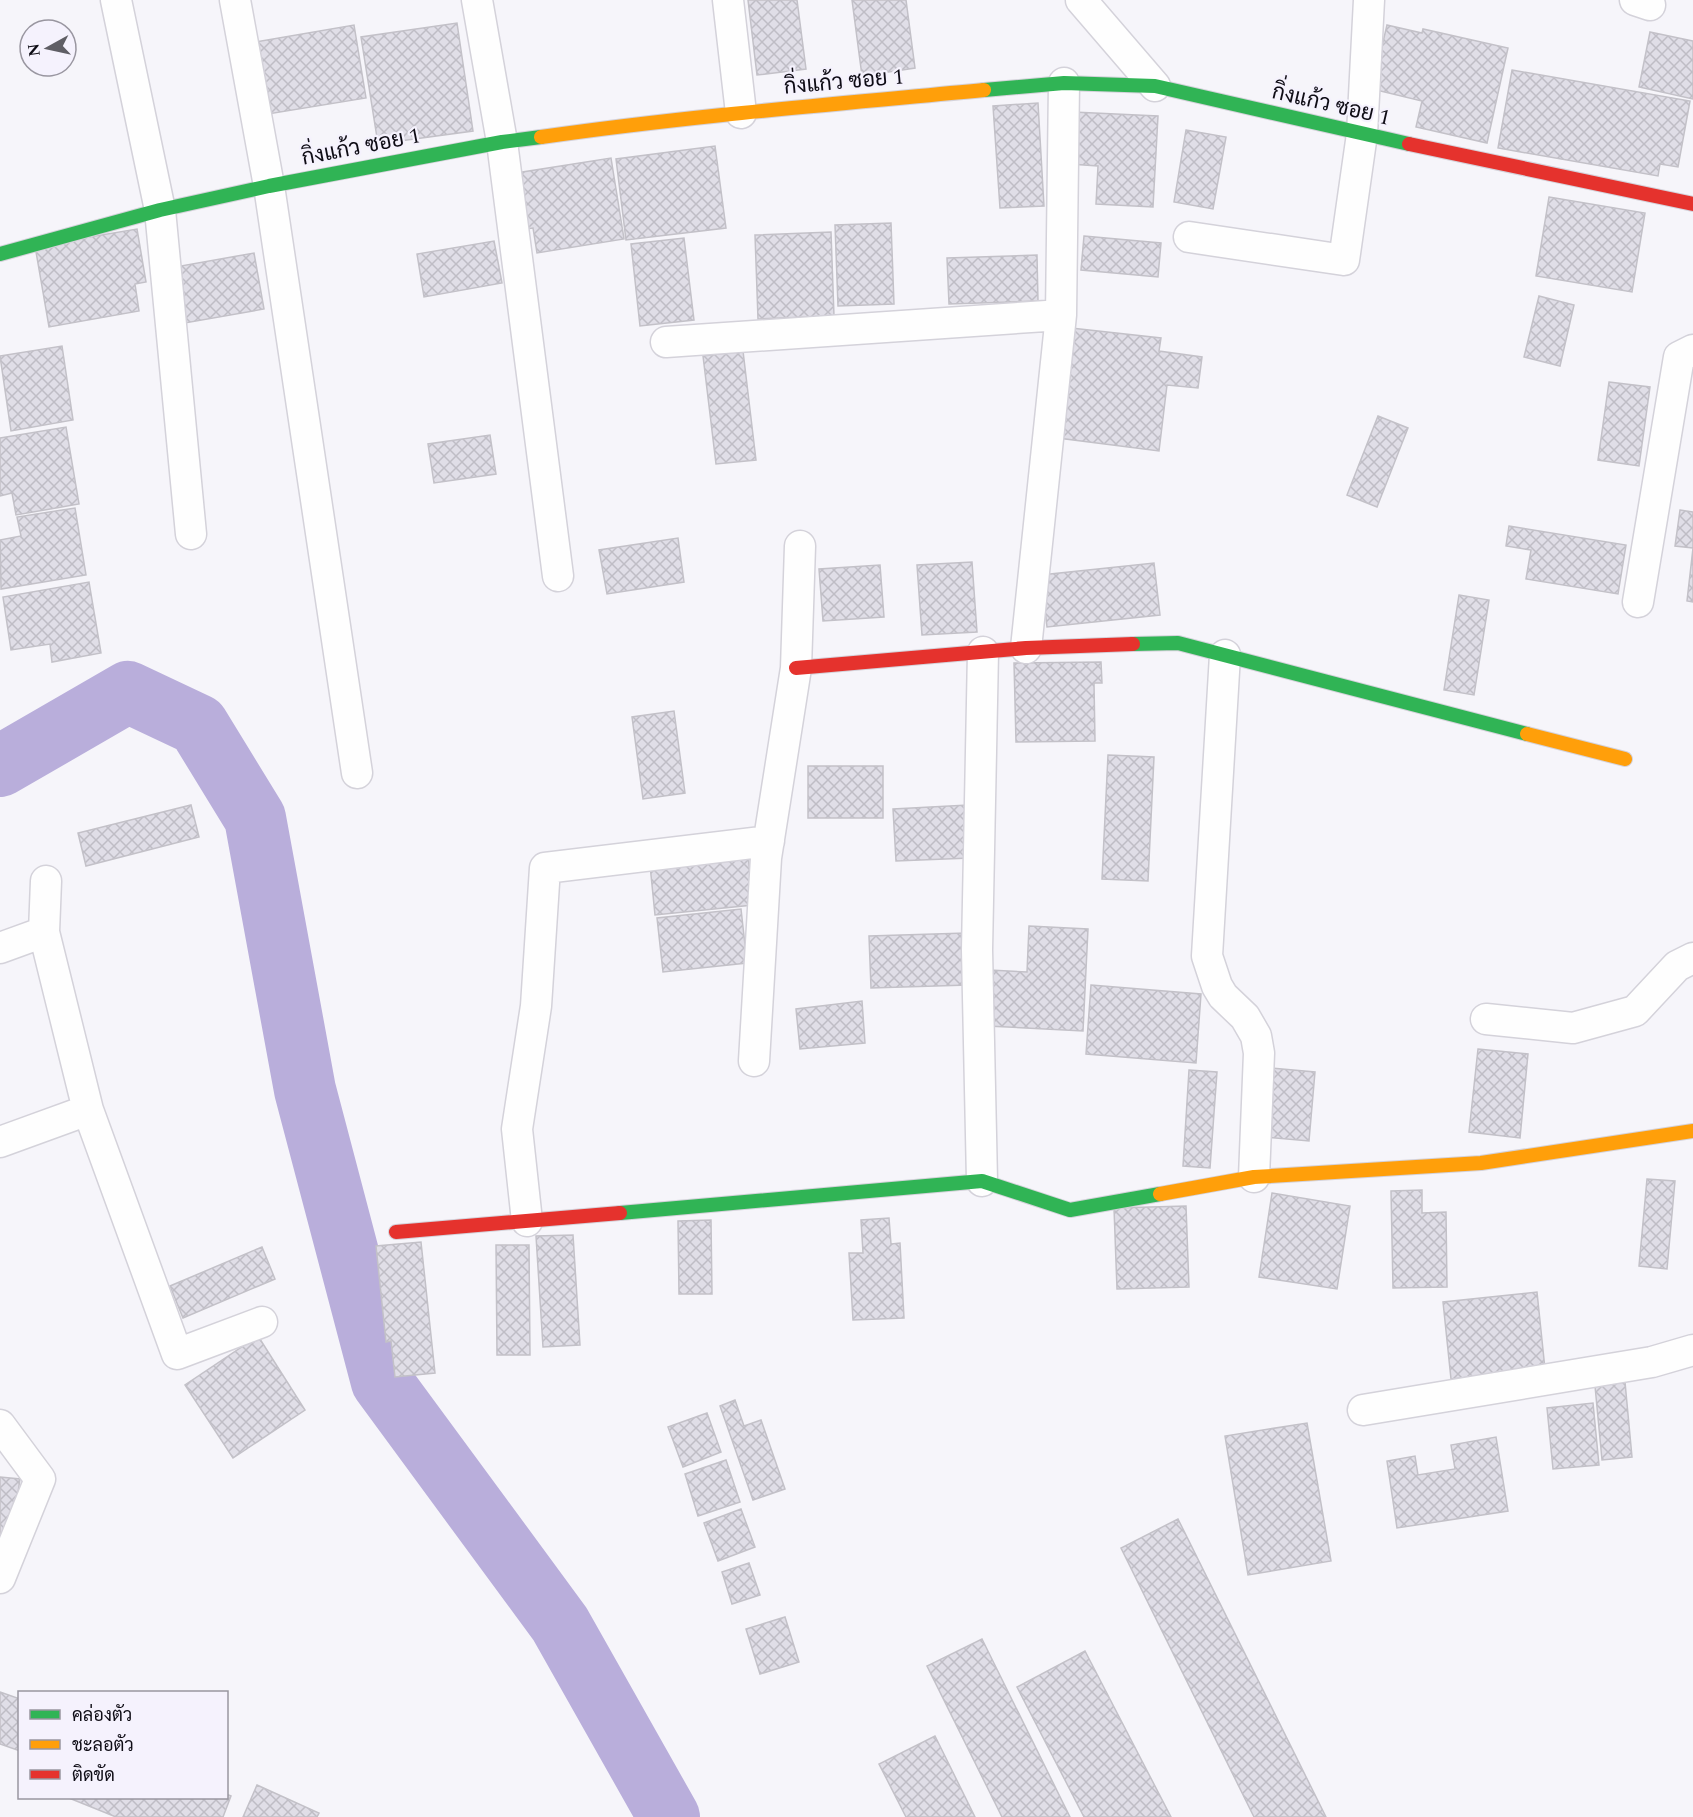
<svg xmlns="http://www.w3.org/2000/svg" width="1693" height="1817" font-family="Spectral,Sarabun,serif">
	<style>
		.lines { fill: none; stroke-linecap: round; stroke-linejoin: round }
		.river { stroke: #b9aedb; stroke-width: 62 }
		.building { fill: url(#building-cross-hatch); stroke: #c3c1c8; stroke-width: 1.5 }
		.street-casing { stroke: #d4d2da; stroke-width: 33 }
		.fast-casing { stroke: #d4d2da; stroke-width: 16 }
		.slow-casing { stroke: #d4d2da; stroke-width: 16 }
		.jam-casing { stroke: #d4d2da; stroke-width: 16 }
		.street { stroke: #fefefe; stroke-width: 30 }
		.fast { stroke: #30b455; stroke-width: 14 }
		.slow { stroke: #ff9f0a; stroke-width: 14 }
		.jam { stroke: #e5322d; stroke-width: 14 }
		.labels { text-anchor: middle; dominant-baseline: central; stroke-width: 4.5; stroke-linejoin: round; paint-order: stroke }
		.street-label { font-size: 22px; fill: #0e0c15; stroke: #f5f2fd }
	</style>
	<defs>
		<pattern id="building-cross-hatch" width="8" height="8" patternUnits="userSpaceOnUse" patternTransform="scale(1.5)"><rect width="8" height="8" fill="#e0dee7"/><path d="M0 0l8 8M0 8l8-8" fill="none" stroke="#bfbdc5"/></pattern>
	</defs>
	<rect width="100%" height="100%" fill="#f6f5fa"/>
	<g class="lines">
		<path class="river" d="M0 766 128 692 198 725 255 818 305 1090 382 1382 560 1624 669 1817"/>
	</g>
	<path class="building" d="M748 0H797L806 69 757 75Z
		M852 0H906L915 68 862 76Z
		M457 23 473 131 378 144 361 37Z
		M354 25 366 98 262 115 249 43Z
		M1387 25 1422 33 1423 29 1508 48 1487 143 1416 127 1422 101 1372 89Z
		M1650 32 1693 41V99L1639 87Z
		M1512 70 1690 101 1678 167 1660 164 1658 176 1498 148Z
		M1038 103 1044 206 1000 208 993 106Z
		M1073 112 1158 116 1153 207 1096 204 1098 166 1070 164Z
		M1186 130 1226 137 1213 209 1174 202Z
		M715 146 726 228 626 240 616 159Z
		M611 158 624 239 537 253 533 228 518 230 510 174Z
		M1549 197 1645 213 1632 292 1536 276Z
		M891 223 894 304 838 306 835 225Z
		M137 229 146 282 135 284 139 311 49 327 35 246Z
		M831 232 834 316 758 319 755 235Z
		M1084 236 1161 243 1158 277 1081 270Z
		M684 238 694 320 640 326 631 244Z
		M494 241 502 283 424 297 417 254Z
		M254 253 264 309 185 323 175 267Z
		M1037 255 1038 301 949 304 947 258Z
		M1539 296 1574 305 1560 366 1524 357Z
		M1071 328 1161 338 1159 351 1202 357 1198 388 1167 385 1159 451 1058 438Z
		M62 346 73 420 11 431 0 356Z
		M743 351 756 460 716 464 703 356Z
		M1609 382 1650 387 1639 466 1598 460Z
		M1378 416 1408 428 1377 507 1347 495Z
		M66 427 79 504 16 515 12 493 0 496V438Z
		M490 435 496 474 434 483 428 444Z
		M75 508 86 575 1 589 0 540 21 536 17 517Z
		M1680 510 1693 512V602L1687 601 1693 548 1675 546Z
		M1509 526 1626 545 1618 594 1526 579 1531 550 1506 546Z
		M678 538 684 582 607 594 599 550Z
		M972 562 977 632 922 635 917 565Z
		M1154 563 1160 615 1047 627 1041 575Z
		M880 565 884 617 823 621 819 569Z
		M89 582 101 653 52 662 50 644 11 650 3 597Z
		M1459 595 1489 600 1474 695 1444 690Z
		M1101 662 1102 683H1094L1095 741 1016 742 1014 663Z
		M674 711 685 793 643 799 632 717Z
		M1108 755 1154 757 1148 881 1102 879Z
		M808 766H883V818H808Z
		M191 805 199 837 86 866 78 833Z
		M968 805 970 858 896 861 893 809Z
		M748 855 753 905 655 915 650 865Z
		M741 909 747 963 663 972 657 918Z
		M1029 926 1088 929 1083 1031 987 1026 990 970 1027 972Z
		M966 933 968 985 871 988 869 936Z
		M1091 985 1201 994 1196 1063 1086 1054Z
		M862 1001 865 1043 800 1049 796 1009Z
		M1478 1049 1528 1054 1520 1138 1469 1132Z
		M1271 1068 1315 1072 1309 1141 1264 1137Z
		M1189 1070 1217 1072 1210 1168 1183 1166Z
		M1647 1179 1675 1181 1667 1269 1639 1266Z
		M1422 1190V1213L1446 1212 1447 1287 1393 1288 1391 1191Z
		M1272 1193 1350 1206 1337 1289 1259 1277Z
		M1186 1206 1189 1287 1117 1289 1114 1208Z
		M889 1218 891 1244 900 1243 904 1318 853 1320 849 1253H863L861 1220Z
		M711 1220 712 1294H679L678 1221Z
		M573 1235 580 1345 543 1347 536 1236Z
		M421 1242 435 1373 395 1377 391 1341 386 1342 376 1246Z
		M496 1245H529L530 1355H497Z
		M262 1247 275 1279 183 1318 170 1286Z
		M1537 1292 1545 1369 1451 1379 1443 1302Z
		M258 1336 305 1410 233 1458 185 1385Z
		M1625 1382 1632 1457 1602 1460 1595 1386Z
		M735 1400 744 1426 761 1420 785 1489 753 1500 720 1406Z
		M1593 1403 1599 1465 1553 1469 1547 1408Z
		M707 1413 721 1452 683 1467 668 1427Z
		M1307 1423 1331 1561 1248 1575 1225 1436Z
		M1496 1437 1508 1511 1397 1528 1387 1461 1415 1456 1418 1475 1455 1469 1451 1445Z
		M726 1460 740 1502 698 1516 685 1474Z
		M0 1477 20 1479 11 1539 0 1538Z
		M741 1509 755 1547 718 1561 704 1523Z
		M1178 1519 1326 1817H1254L1121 1548Z
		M749 1563 760 1595 732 1604 722 1572Z
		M785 1617 799 1662 760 1674 746 1629Z
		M982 1639 1070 1817H1002L927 1666Z
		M1085 1651 1171 1817H1084L1017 1687Z
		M0 1692 20 1699V1751L0 1744Z
		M935 1736 975 1817H906L879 1764Z
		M257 1785 319 1813 317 1817H243Z
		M226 1794 231 1796 223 1817H116L69 1798H226Z"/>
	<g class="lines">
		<defs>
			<path id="street" d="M116 0 160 210 191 534
				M235 0 269 186 357 773
				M477 0 502 142 558 576
				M728 0 741 113
				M1081 0 1155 86
				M1635 0 1650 5
				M1189 237 1344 260 1362 134 1369 0
				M666 342 1061 315
				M1638 602 1679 357 1693 350
				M1026 648 1061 315 1064 83
				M1225 655 1207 956 1217 986 1223 996 1245 1017 1256 1036 1259 1053 1254 1177
				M46 881 44 932 88 1110 177 1354 262 1322
				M0 948 44 932
				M1486 1019 1573 1028 1635 1011 1677 966 1693 958
				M754 1061 766 858 796 668 800 546
				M0 1142 88 1110
				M982 1181 977 950 983 652
				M527 1221 517 1129 536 1006 545 868 769 841
				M1363 1410 1652 1362 1693 1350
				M0 1425 40 1479 0 1578"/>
			<path id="fast" d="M984 90 1064 83 1155 86 1409 144
				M0 254 160 210 269 186 502 142 541 137
				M1133 644 1178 643 1527 734
				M620 1213 982 1181 1070 1210 1160 1194"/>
			<path id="slow" d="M541 137C688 116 836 104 984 90
				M1527 734 1625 759
				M1160 1194 1254 1177 1481 1163 1693 1131"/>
			<path id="jam" d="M1409 144 1693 204
				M796 668 1026 648 1133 644
				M396 1232 620 1213"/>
		</defs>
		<use href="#street" class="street-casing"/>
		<use href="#fast" class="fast-casing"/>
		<use href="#slow" class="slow-casing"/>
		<use href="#jam" class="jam-casing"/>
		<use href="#street" class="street"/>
		<use href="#fast" class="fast"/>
		<use href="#slow" class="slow"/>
		<use href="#jam" class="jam"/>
	</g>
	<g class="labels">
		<g class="street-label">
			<text transform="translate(844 82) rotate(-5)">กิ่งแก้ว ซอย 1</text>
			<text transform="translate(1331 105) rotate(13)">กิ่งแก้ว ซอย 1</text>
			<text transform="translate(361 147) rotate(-11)">กิ่งแก้ว ซอย 1</text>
		</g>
	</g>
	<rect x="18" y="1691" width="210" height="108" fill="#f5f2fd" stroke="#9996a0" stroke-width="1.5"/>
	<rect x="30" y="1710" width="30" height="9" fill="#30b455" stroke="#9996a0" stroke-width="1.5"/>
	<text x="72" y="1721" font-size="18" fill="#0e0c15">คล่องตัว</text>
	<rect x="30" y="1740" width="30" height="9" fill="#ff9f0a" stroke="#9996a0" stroke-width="1.5"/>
	<text x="72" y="1751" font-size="18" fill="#0e0c15">ชะลอตัว</text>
	<rect x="30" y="1770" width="30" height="9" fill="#e5322d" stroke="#9996a0" stroke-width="1.5"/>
	<text x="72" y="1781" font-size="18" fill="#0e0c15">ติดขัด</text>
	<g transform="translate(48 48) rotate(262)"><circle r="28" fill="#f5f2fd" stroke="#9996a0" stroke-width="1.5"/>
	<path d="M0-4.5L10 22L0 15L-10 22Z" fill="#5f5e65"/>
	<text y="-9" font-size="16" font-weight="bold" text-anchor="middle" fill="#0e0c15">N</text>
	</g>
</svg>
